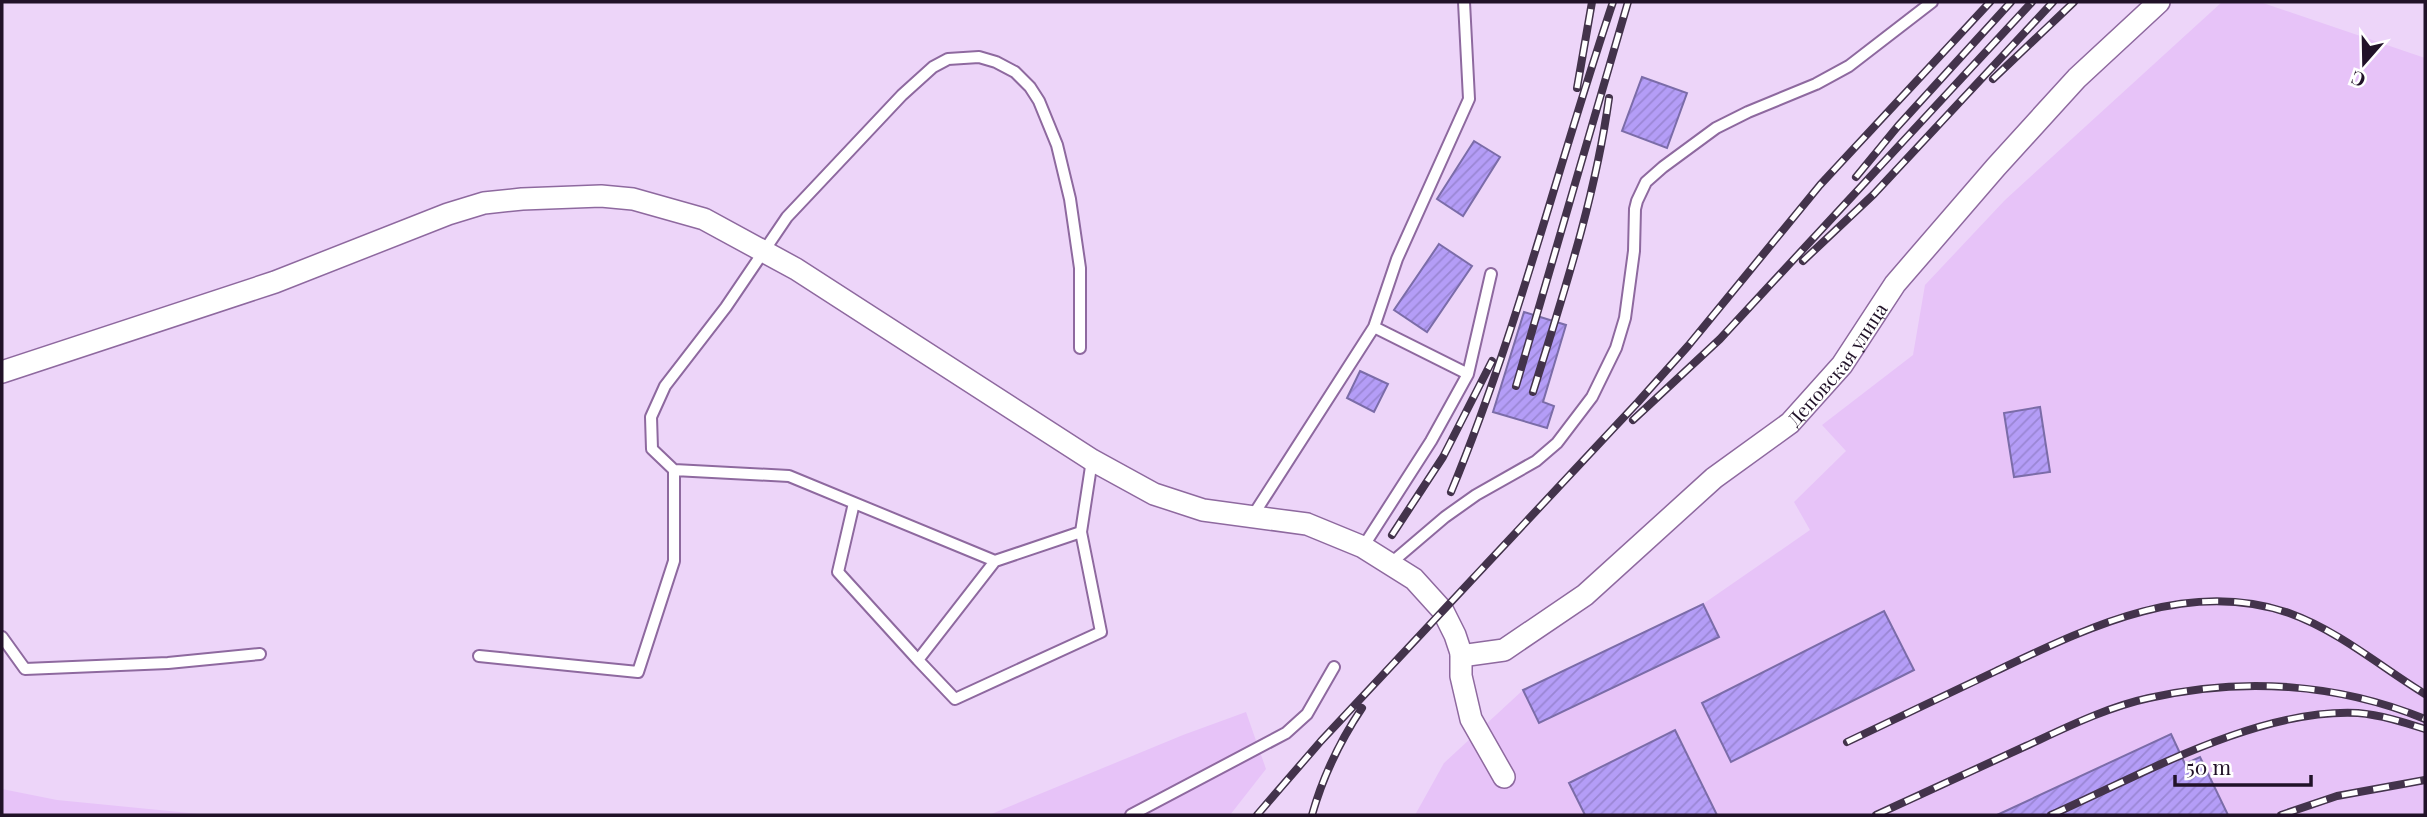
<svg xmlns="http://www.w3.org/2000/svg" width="2427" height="817" font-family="'Playfair Display',serif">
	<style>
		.built { fill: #e7c3f8 }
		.building { fill: url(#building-hatch); stroke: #7b6ca8; stroke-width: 2 }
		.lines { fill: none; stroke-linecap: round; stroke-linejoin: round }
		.lane-casing { stroke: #8e699f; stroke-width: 14 }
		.street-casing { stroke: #8e699f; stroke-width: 24 }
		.lane { stroke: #fff; stroke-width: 10 }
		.street { stroke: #fff; stroke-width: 21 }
		.rail-casing { stroke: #43334b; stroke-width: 8 }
		.rail { stroke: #fff; stroke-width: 5; stroke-dasharray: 16; stroke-linecap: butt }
		.labels { text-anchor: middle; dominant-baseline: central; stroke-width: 7; stroke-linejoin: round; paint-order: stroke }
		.street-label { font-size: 19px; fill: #211228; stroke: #fff }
	</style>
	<defs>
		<pattern id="building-hatch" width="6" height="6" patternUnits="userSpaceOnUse" patternTransform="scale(1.75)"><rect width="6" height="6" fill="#b49df7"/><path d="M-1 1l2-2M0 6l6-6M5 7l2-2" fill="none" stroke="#9a86d4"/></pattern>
	</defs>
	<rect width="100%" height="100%" fill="#edd5f9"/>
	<path class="built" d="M2222 2H2260L2425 58V815H1415L1444 763 1523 690 1703 604 1810 530 1794 502 1846 451 1822 425 1913 355 1925 285 2005 200Z
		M1246 712 1266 769 1230 815H989L1183 735Z
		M2 789 57 800 210 815H2Z"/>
	<path class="building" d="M1642 77 1687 93 1667 148 1622 131Z
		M1474 141 1500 157 1463 216 1437 199Z
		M1439 244 1472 266 1427 332 1394 310Z
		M1524 312 1566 325 1543 402 1554 406 1547 428 1493 412Z
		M1360 371 1388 384 1374 412 1347 398Z
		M2040 407 2050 472 2014 477 2004 413Z
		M1703 604 1719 637 1539 723 1523 690Z
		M1884 611 1914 670 1731 762 1702 703Z
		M1675 730 1717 815H1585L1569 783Z
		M2171 734 2185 764 2200 757 2228 815H1997Z"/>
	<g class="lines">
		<defs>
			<path id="lane" d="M1374 327 1468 374
				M1080 348V268L1070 199 1057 145 1039 101 1030 87 1015 72 996 62 979 57 948 59 933 67 902 95 787 217 726 307 665 386 651 417 652 449 674 470 789 476 995 561 1081 532 1092 460
				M854 503 838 572 918 660
				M1252 517 1374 327 1397 259 1469 99 1464 2
				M1363 547 1431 441 1468 374 1491 274
				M995 561 918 660 955 699 1101 632 1081 532
				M1391 563 1445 517 1476 495 1536 461 1557 443 1592 397 1616 348 1625 318 1634 251 1635 209 1637 201 1646 182 1663 167 1716 128 1748 112 1816 84 1849 66 1932 2
				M2 637 25 669 168 663 260 654
				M479 656 638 672 674 561V470
				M1131 815 1286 733 1307 714 1334 667"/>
			<g id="street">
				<path d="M2 372 275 282 448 214 484 203 522 199 601 196 633 199 704 219 796 269 1092 460 1154 494 1203 510 1307 524 1363 547 1414 579 1443 611 1455 635 1461 653V676L1471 719 1504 777"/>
				<path id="s1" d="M1461 653 1468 655 1504 650 1585 595 1714 478 1790 423 1842 365 1895 284 1996 167 2077 78 2159 2"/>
			</g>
		</defs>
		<use href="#lane" class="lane-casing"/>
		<use href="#street" class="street-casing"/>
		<use href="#lane" class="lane"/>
		<use href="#street" class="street"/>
		<defs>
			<path id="rail" d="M1993 79 2074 2
				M1577 88 1592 2
				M1856 177 1898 126 2011 2
				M1803 261 1874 194 2053 2
				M1516 386 1628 2
				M1533 392C1563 295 1595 199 1609 98
				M1633 420 1720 339 2032 2
				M1451 492C1517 333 1558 165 1613 2
				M1392 535 1443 457 1492 361
				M1847 742C1897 718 1946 695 1996 671 2087 628 2186 578 2289 613 2339 631 2381 667 2425 694
				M1257 815 1321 741 1638 402 1688 346 1820 185 1990 2
				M1312 815C1323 776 1340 741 1362 708
				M1876 815C1926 792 1976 769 2026 746 2065 728 2107 707 2149 698 2242 677 2337 683 2425 719
				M2051 815C2141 775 2258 708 2358 713 2381 715 2403 722 2425 729
				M2281 815 2337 796 2425 780"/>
		</defs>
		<use href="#rail" class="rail-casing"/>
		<use href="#rail" class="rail"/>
	</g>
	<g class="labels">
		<g class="street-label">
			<text stroke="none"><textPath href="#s1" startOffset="485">Деповская улица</textPath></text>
		</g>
	</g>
	<rect width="2427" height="817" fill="none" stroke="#211228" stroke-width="7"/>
	<g transform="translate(2364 63) rotate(200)" stroke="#ffffff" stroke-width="5" paint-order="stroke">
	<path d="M0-5L12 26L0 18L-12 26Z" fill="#211228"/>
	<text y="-10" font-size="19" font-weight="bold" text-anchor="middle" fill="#211228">С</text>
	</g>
	<path d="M2175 775v10h136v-10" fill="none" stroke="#211228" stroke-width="3.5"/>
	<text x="2186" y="775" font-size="21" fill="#211228" stroke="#ffffff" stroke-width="5" paint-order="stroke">50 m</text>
</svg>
